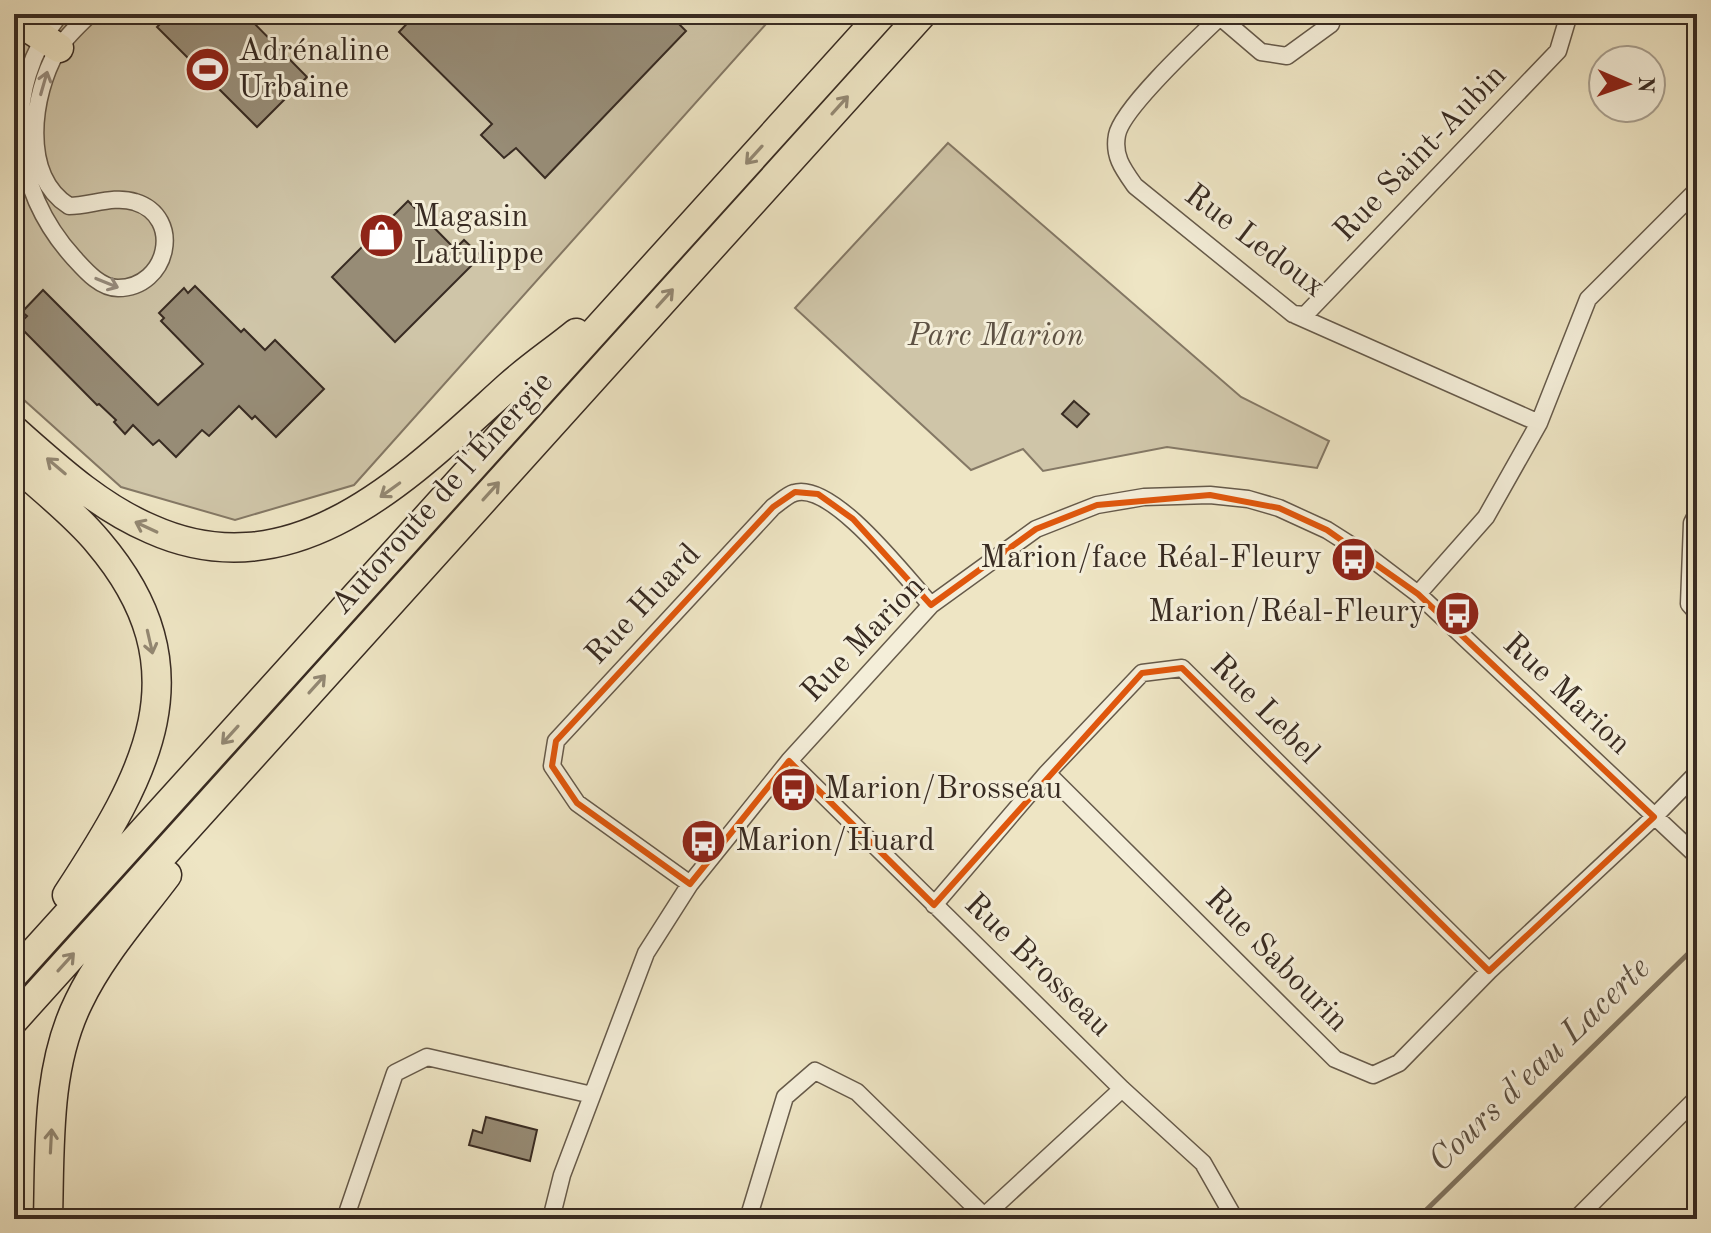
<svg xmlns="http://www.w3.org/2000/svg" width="1711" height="1233" font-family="'Old Standard TT',serif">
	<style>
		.green { fill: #cfc5a8; stroke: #847865; stroke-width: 2 }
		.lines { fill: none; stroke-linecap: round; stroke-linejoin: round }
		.stream { stroke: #807562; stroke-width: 5 }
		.building { fill: #978c76; stroke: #382b22; stroke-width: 2 }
		.minor-casing { stroke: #665a4a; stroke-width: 19 }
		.motorway-casing { stroke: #382b22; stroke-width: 31 }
		.minor { stroke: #f4eed9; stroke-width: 16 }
		.motorway { stroke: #eee5c4; stroke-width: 28 }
		.oneway { stroke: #968c7e }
		.oneway2 { stroke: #938873 }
		.marked { fill: none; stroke: #df570d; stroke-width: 6; stroke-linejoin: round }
		.labels { text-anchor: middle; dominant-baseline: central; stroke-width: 6; stroke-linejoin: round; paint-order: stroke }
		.poi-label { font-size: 32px; fill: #382b22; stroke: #f4eed9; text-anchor: start }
		.street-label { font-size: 32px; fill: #382b22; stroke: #f4eed9 }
		.park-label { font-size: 32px; font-style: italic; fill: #5e5244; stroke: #f4eed9 }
		.water-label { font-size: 34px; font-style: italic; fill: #5c5042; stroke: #f4eed9 }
	</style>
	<rect width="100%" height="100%" fill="#eee5c4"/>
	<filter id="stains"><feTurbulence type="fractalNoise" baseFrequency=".0025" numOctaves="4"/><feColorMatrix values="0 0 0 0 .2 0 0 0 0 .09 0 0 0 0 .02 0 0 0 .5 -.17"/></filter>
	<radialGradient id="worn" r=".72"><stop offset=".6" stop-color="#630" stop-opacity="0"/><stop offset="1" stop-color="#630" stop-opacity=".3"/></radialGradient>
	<path class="green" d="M14 14H775L354 485 235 520 121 487 14 391Z
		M948 143 1241 397 1329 441 1317 468 1167 447 1043 471 1023 449 971 470 795 308Z"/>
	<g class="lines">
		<path class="stream" d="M1417 1219 1697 945"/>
	</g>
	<path class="building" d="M170 14H245L307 77 257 127 157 27Z
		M416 14H669L686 31 545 178 516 148 504 158 481 135 492 124 399 32Z
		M408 201 455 249 464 240 481 256 395 342 332 277Z
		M195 286 241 332 244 329 265 350 275 340 324 389 276 437 255 416 252 419 239 406 209 436 202 430 176 457 159 440 153 445 133 425 125 434 114 422 116 420 99 404 97 405 18 325 27 316 22 312 43 290 158 405 203 364 161 321 164 318 159 313 184 288 188 293Z
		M1074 401 1089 414 1077 427 1062 414Z
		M486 1117 537 1130 530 1161 469 1145 473 1130 482 1133Z"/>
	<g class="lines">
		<defs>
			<path id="minor" d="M60 14C0 89 11 189 74 258 85 270 100 288 118 288 168 288 184 217 135 202 114 195 90 206 69 206 20 175 32 94 57 51 65 37 78 26 90 14
				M1223 14C1200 36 1122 108 1117 135 1113 156 1123 169 1135 186L1293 314 1539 423
				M1220 17 1261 52 1287 56 1331 24 1333 14
				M1293 314 1305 315 1558 51 1567 21 1566 14
				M1697 513 1692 523 1689 604 1697 613
				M1418 594 1486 517 1539 423 1588 299 1697 190
				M789 761 1122 1089 1203 1163 1232 1214 1230 1219
				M1047 773 1335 1059 1373 1075 1399 1063 1489 971 1654 817 1697 773
				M690 884 577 803 552 766 556 741 773 507C779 503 787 495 794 493 832 480 907 579 931 605
				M934 905 1047 773 1142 673 1182 668 1489 971
				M345 1219 395 1073 427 1057 592 1095
				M551 1219 562 1175 646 953 690 884 789 761 931 605 1036 529 1097 505 1144 497 1210 495 1248 499 1279 508 1327 530 1368 556 1418 594 1697 856
				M748 1219 785 1097 815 1071 857 1092 984 1216
				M981 1219 1122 1089
				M1576 1219 1697 1098"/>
			<path id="motorway" d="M14 19 59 48
				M14 430C56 467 99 507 151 529 296 594 411 474 509 386 530 367 554 351 576 333
				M14 463C42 489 74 513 98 542 207 670 145 776 67 895
				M14 974 882 14
				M14 1020 922 14
				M48 1219C50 1147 46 1067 79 1001 101 955 137 915 167 875"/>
		</defs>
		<use href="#minor" class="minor-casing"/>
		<use href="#motorway" class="motorway-casing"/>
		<use href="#minor" class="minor"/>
		<use href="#motorway" class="motorway"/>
	</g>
	<defs><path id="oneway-shaft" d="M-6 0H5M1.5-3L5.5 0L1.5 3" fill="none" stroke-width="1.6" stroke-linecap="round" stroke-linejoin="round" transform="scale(2)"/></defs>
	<g class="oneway">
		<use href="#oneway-shaft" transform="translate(44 83) rotate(-74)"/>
		<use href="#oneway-shaft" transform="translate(107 283) rotate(22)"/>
	</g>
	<g class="oneway2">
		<use href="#oneway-shaft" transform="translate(840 105) rotate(-48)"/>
		<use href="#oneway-shaft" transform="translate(754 155) rotate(132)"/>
		<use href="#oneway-shaft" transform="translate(665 298) rotate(-48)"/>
		<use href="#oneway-shaft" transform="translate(56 466) rotate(-140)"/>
		<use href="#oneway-shaft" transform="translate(390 490) rotate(144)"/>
		<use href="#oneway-shaft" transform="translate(491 491) rotate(-48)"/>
		<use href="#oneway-shaft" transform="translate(146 527) rotate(-155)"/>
		<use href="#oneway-shaft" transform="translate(150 642) rotate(77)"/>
		<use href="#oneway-shaft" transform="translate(317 684) rotate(-48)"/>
		<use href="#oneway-shaft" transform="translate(230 735) rotate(132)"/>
		<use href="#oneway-shaft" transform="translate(66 962) rotate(-48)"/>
		<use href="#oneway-shaft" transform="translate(51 1141) rotate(-87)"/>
	</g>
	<path class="marked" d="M795 492 818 494 853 519 931 605 1036 529 1097 505 1210 495 1279 508 1327 530 1418 594 1654 817 1489 971 1182 668 1142 673 934 905 789 761 690 884 577 803 552 766 556 741 773 507Z"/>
	<defs>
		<symbol id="stadium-disc" viewBox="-11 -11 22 22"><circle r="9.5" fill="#8f2418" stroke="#f4eed9"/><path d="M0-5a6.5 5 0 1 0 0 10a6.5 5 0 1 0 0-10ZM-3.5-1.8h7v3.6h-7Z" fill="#fff"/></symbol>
		<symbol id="shop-disc" viewBox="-11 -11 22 22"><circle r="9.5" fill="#8f2418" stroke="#f4eed9"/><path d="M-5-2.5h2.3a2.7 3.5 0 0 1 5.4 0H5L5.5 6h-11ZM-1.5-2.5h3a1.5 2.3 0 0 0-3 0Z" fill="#fff"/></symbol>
		<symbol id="bus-disc" viewBox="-11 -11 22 22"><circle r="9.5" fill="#8f2418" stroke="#f4eed9"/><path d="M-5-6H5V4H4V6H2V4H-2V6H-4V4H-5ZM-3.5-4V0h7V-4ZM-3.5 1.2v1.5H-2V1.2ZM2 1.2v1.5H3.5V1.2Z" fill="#fff"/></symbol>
	</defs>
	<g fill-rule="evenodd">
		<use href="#stadium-disc" x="182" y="44" width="51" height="51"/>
		<use href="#shop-disc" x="356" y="210" width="51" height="51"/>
		<use href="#bus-disc" x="1328" y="534" width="51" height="51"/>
		<use href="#bus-disc" x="1432" y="588" width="51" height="51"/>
		<use href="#bus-disc" x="768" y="764" width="51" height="51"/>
		<use href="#bus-disc" x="678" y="816" width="51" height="51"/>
	</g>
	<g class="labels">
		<g class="poi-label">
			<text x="238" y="52">Adrénaline<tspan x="238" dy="37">Urbaine</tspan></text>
			<text x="413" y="218">Magasin<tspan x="413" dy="37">Latulippe</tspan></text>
			<text x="1322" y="559" text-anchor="end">Marion/face Réal-Fleury</text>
			<text x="1426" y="613" text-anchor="end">Marion/Réal-Fleury</text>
			<text x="824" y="790">Marion/Brosseau</text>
			<text x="735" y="842">Marion/Huard</text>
		</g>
		<g class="street-label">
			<text transform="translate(1421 154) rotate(-46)">Rue Saint-Aubin</text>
			<text transform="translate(1254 242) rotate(37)">Rue Ledoux</text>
			<text transform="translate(443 494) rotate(-48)">Autoroute de l'Énergie</text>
			<text transform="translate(644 605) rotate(-47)">Rue Huard</text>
			<text transform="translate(864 640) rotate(-46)">Rue Marion</text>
			<text transform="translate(1566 695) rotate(43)">Rue Marion</text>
			<text transform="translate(1264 710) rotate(45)">Rue Lebel</text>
			<text transform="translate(1276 961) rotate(45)">Rue Sabourin</text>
			<text transform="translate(1037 966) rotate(44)">Rue Brosseau</text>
		</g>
		<g class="park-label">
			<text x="996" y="337">Parc Marion</text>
		</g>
		<g class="water-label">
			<text transform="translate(1540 1065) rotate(-44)">Cours d'eau Lacerte</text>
		</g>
	</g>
	<rect width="1711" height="1233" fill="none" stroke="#eee5c4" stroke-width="48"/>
	<rect x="16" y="16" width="1679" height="1201" fill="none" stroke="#382b22" stroke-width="4"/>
	<rect x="24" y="24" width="1663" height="1185" fill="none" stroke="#382b22" stroke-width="2"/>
	<g transform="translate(1627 84) rotate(92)"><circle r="38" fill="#f4eed9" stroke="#a9a090" stroke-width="2"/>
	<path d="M0-6L14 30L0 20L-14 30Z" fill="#8f2418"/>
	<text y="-12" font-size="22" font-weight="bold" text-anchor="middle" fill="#382b22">N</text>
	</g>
	<rect width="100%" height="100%" filter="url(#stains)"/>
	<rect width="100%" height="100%" fill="url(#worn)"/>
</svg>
